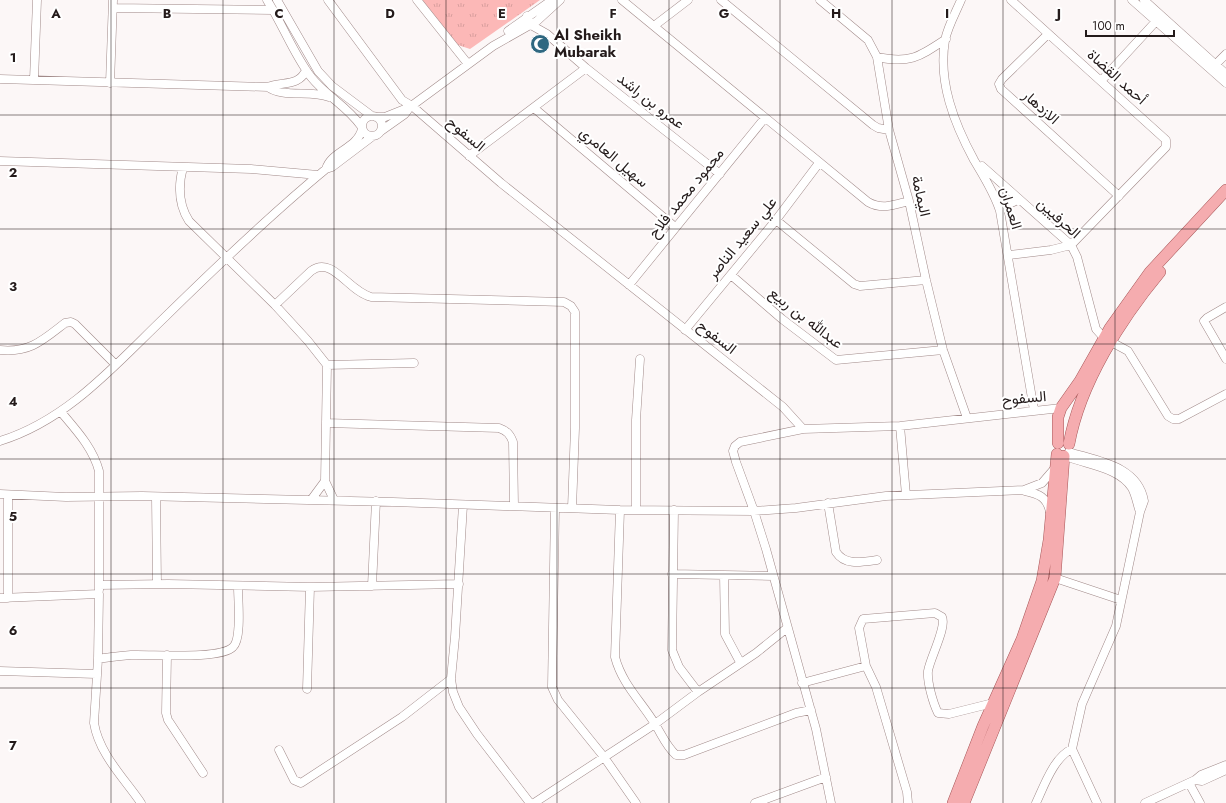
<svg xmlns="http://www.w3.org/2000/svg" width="1226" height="803" font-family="Jost,Vazirmatn,sans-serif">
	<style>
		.park { fill: url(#park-tufts) }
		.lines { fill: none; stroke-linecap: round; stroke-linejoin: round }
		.minor-casing { stroke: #a18a89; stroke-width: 9 }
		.major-casing { stroke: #a75658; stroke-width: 12 }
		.minor { stroke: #fff; stroke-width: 8 }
		.major { stroke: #f5acaf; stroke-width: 11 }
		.grid { fill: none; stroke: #241b1b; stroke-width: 1; stroke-opacity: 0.55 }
		.labels { text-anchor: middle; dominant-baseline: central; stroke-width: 4; stroke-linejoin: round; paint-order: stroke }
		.poi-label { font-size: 15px; font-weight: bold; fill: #241b1b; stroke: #fff; text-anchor: start }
		.street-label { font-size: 15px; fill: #241b1b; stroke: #fff }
		.grid-label { font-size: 13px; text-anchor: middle; font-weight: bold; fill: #241b1b; stroke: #fff; stroke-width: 4; stroke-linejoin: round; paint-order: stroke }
	</style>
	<defs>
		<pattern id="park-tufts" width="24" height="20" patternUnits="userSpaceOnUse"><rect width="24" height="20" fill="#fcb8b7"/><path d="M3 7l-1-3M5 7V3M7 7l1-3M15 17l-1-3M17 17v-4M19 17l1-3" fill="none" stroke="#d89e9d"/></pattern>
	</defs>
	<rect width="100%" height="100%" fill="#fcf7f7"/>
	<path class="park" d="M422 0H540L470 49 455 44Z"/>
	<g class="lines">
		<defs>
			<path id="minor" d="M267 0C283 25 293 53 311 77 326 96 347 106 361 126
				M277 0 318 71 332 86 372 116
				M328 0 402 100 412 106 501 183 783 407 803 429 900 426 1061 408
				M417 0 468 64
				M622 0 868 202C882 210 894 205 909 201
				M721 0 873 125 878 128 889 130
				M820 0 868 40 877 57 889 130 909 201 926 280 943 350 967 418
				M961 0C956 12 948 26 945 40 938 82 954 123 974 160 984 177 994 192 1000 211L1034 410
				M1132 0 1226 83
				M1144 0 1226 74
				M113 8 273 10
				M527 16 531 25 547 34 586 68 720 174
				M654 26 688 0
				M508 31 552 0
				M1048 34 1002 79 999 84 1001 89 1119 196
				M877 57C910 64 919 57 946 39
				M1215 65 1226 54
				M0 79 268 87C282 81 299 87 306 70
				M34 80 37 0
				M1101 81 1159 18
				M110 83 113 0
				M268 87C282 98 311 90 329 97
				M534 108 675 227
				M362 126a10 10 0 1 1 20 0a10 10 0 1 1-20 0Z
				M376 117H385L410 107
				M381 131 405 114 410 107 493 46 537 21 560 0
				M469 156 586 68
				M0 161 251 169 318 175
				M982 166 1071 245 1077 257 1096 329 1104 338 1128 351 1168 416 1173 419H1179L1226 394
				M183 167C178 186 178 204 189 221L275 305 308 341 327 365 325 481 334 500
				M326 169 332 167 373 136
				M1000 211 1011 203 1018 200
				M776 220 854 284 860 286 926 280
				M1009 255 1051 250 1071 245 1166 147V140L1011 0
				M731 275 782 319 836 360 943 350
				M629 285 764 119
				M275 305 311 271C332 255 348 291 371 297L564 302 571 306 575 312V428L572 508
				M1226 307 1207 318 1204 321 1226 359
				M685 330 776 220 819 163
				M0 350C30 353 43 340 65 323L71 322 75 324 115 364
				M327 365 414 363
				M61 412C77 431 93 448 99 471V590
				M326 423 499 428C507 431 510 434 513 442L514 506
				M900 426 906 495
				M803 429 740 442 735 446 733 451 736 462 754 511 766 549 816 729 831 803
				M0 441C68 420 115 365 165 317 217 266 270 215 326 169 331 151 357 149 362 129
				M1069 452C1098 461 1138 466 1144 501L1140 512 1116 626 1082 704 1072 749
				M1066 456C1086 465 1119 467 1132 488 1136 495 1137 504 1140 512
				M1025 491C1039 494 1047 497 1050 512
				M0 494 66 497 142 496 393 502 620 510 754 511 796 508 886 496 1024 490 1042 483 1055 468
				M8 495V598
				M156 497 157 584
				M311 500 325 481
				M828 503 836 552C845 566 862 562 877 560
				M463 505 455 637 451 679 453 692 459 707 477 734 530 803
				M555 508 552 687 558 700 604 757 636 803
				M620 510 615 657C622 684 641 701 655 724 662 735 666 746 676 755H684L796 713 811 710
				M636 510V420L640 359
				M674 510 672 650 679 667 698 692
				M672 574 773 576
				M724 575 725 634 740 662
				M1055 578 1121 600
				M99 585 168 584 310 587 459 584
				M372 586 376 501
				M0 598 99 594 98 659 94 723C99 754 124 778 141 803
				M167 655 166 713 168 720 203 773
				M98 659C109 657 120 656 131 655 152 654 220 660 233 647 242 639 238 600 238 587
				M866 666 859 628 863 619 935 613 942 617C947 627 930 658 928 671 927 682 933 703 938 713L949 714 993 703
				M0 671 96 674
				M802 683 866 666 876 687 907 792 908 803
				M307 689 310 587
				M279 750 294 780 301 783 402 717 451 679
				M1195 780 1202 781 1226 770
				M1189 783 1200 803
				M534 803 655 724 698 692 756 653 787 628
				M755 803 826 777
				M1036 803C1044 786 1054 757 1072 749L1097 803
				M1145 803 1195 780 1201 775 1226 765"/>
			<path id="major" d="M1058 443V417L1061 408 1080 381 1110 328 1150 272 1226 190
				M1069 444C1080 383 1121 319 1160 272
				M953 803 983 726 1022 639 1042 581 1049 540 1057 454
				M964 803 1055 578 1064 456"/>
		</defs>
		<use href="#minor" class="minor-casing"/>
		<use href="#major" class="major-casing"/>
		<use href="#minor" class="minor"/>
		<use href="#major" class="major"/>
	</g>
	<path class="grid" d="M111 0V803M223 0V803M334 0V803M446 0V803M557 0V803M669 0V803M780 0V803M892 0V803M1003 0V803M1115 0V803M0 115H1226M0 229H1226M0 344H1226M0 459H1226M0 574H1226M0 688H1226"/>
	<defs>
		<symbol id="mosque-disc" viewBox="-11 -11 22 22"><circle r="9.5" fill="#2f6881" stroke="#fff"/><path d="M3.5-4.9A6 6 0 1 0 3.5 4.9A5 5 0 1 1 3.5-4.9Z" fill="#fff"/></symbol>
	</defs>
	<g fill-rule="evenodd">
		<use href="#mosque-disc" x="529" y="33" width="22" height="22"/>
	</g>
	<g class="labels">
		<g class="poi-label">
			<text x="554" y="35">Al Sheikh<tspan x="554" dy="17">Mubarak</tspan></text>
		</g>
		<g class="street-label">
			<text transform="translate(1117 77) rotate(42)">أحمد القضاة</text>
			<text transform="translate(651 101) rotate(38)">عمرو بن راشد</text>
			<text transform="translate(1041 107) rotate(42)">الازدهار</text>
			<text transform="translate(466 134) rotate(40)">السفوح</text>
			<text transform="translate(614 157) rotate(40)">سهيل العامري</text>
			<text transform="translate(686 193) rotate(-51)">محمود محمد فلاح</text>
			<text transform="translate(921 196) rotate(77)">اليمامة</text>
			<text transform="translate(1011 208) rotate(73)">العمران</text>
			<text transform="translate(1059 218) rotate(42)">الحرفيين</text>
			<text transform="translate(742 238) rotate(-51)">علي سعيد الناصر</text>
			<text transform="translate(806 318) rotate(38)">عبدالله بن ربيع</text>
			<text transform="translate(717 337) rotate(38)">السفوح</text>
			<text transform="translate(1024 398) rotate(-5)">السفوح</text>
		</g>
	</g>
	<g class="grid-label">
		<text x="56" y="18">A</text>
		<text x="167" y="18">B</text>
		<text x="279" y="18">C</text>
		<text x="390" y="18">D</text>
		<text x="502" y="18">E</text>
		<text x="613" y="18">F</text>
		<text x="724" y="18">G</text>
		<text x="836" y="18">H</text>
		<text x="947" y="18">I</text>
		<text x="1059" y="18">J</text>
		<text x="13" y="62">1</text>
		<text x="13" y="177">2</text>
		<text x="13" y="291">3</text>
		<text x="13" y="406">4</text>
		<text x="13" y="521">5</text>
		<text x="13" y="635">6</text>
		<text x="13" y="750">7</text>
	</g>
	<path d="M1086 30v6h88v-6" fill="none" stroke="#241b1b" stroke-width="2"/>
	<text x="1092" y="30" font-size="12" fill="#241b1b" stroke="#ffffff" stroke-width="3" paint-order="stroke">100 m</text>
</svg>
